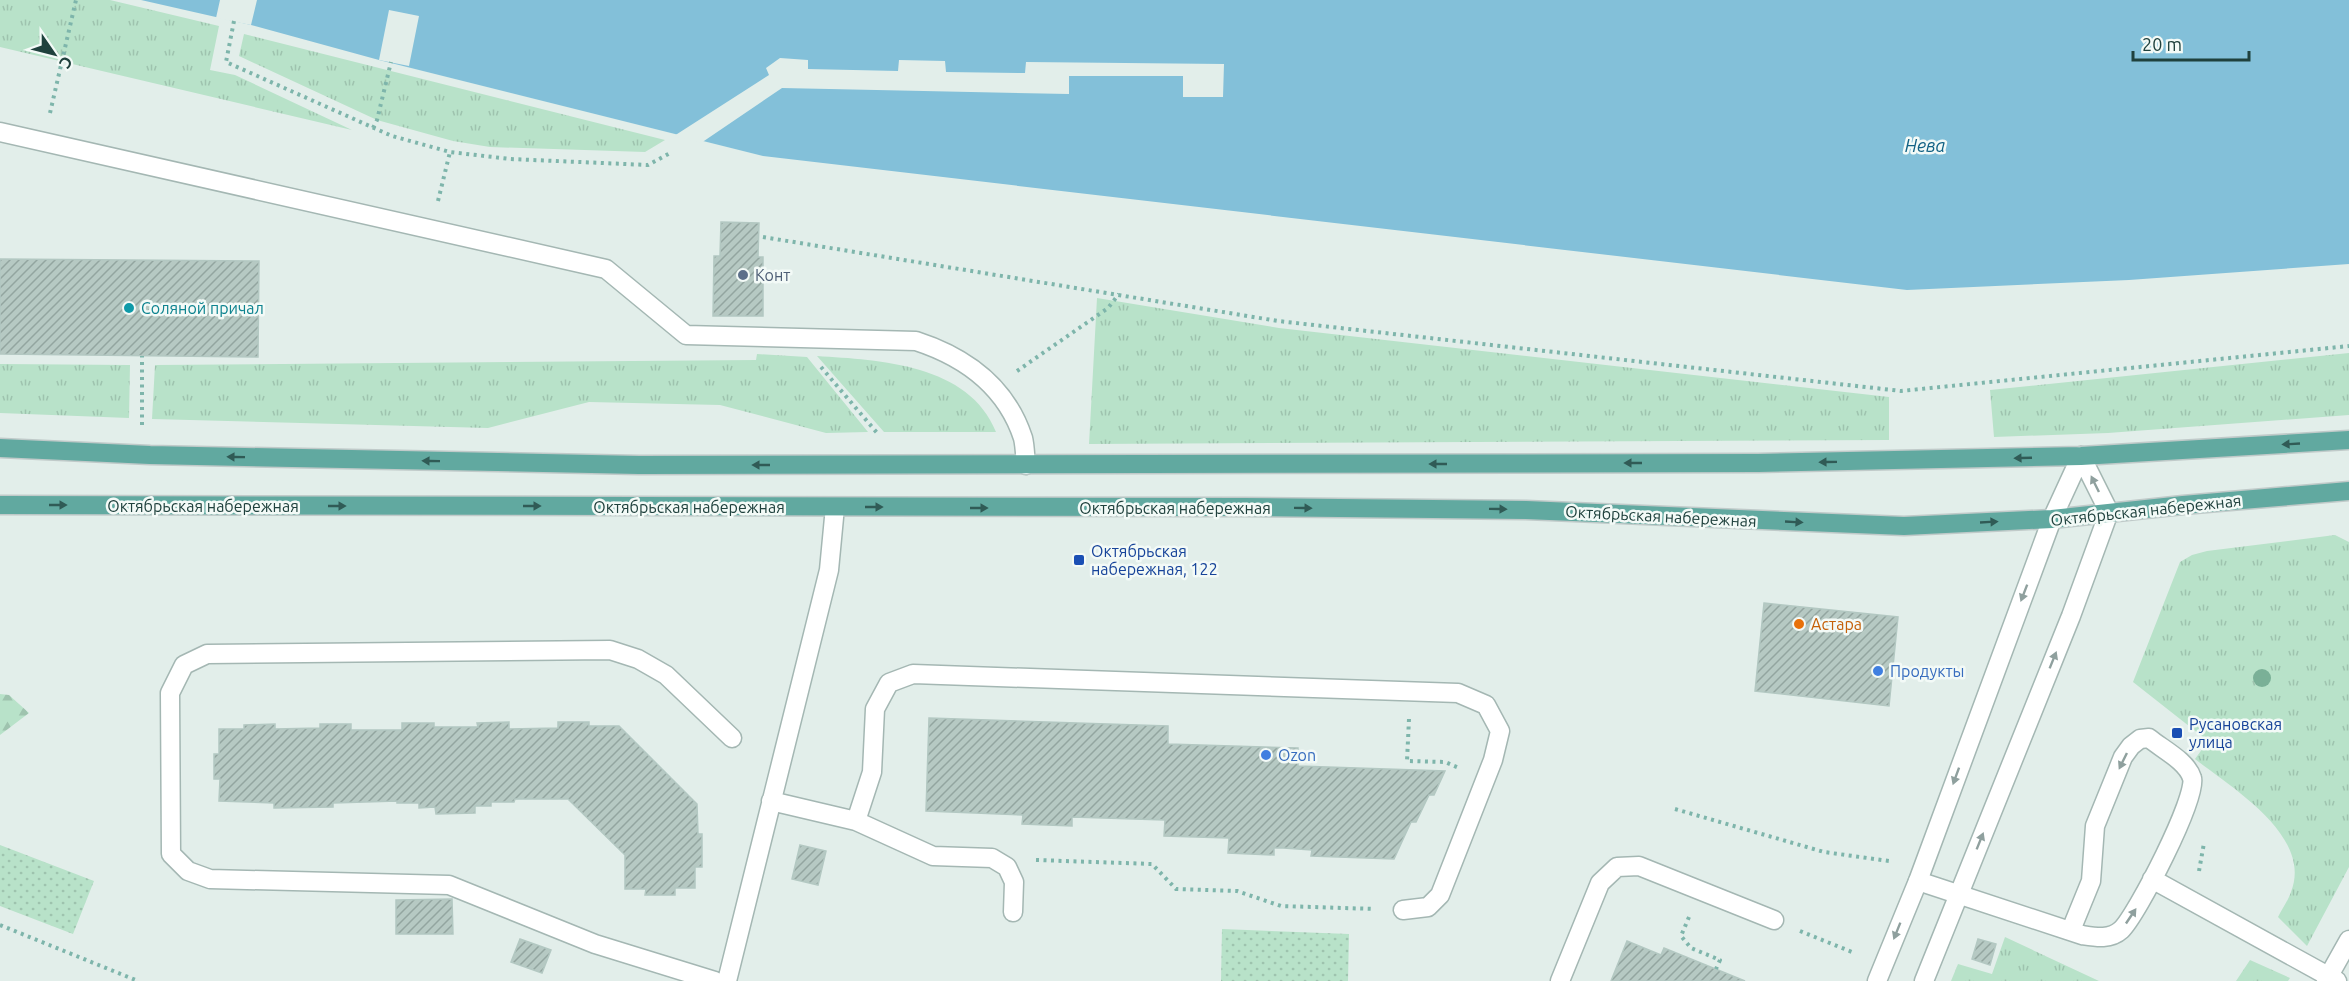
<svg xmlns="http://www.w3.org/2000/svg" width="2349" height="981" font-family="Ubuntu,sans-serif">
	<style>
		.grass { fill: url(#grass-tufts) }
		.forest { fill: url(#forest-firs) }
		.park { fill: url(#park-dots) }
		.water { fill: #83c0d9 }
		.pier { fill: #e2eeea }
		.building { fill: url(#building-hatch); stroke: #b3c8c2; stroke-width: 1.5 }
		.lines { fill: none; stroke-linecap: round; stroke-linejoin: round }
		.service-casing { stroke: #a4b7b3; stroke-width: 21 }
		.minor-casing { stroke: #a4b7b3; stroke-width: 21 }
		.primary-casing { stroke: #c0cac9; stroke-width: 21 }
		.path { stroke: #7eb5ab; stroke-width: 4; stroke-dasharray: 3 4.5; stroke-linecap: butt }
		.service { stroke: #fff; stroke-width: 18 }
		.minor { stroke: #fff; stroke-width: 18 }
		.primary { stroke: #61a9a0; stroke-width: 18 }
		.tree { fill: #7ab097 }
		.oneway { fill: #305b56 }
		.oneway2 { fill: #8fa09e }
		.service-dot { fill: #5c6f8a; stroke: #f3faf7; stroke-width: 2 }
		.culture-dot { fill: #0f9aa8; stroke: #f3faf7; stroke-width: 2 }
		.transit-dot { fill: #1a4fb4; stroke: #f3faf7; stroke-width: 2 }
		.food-dot { fill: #e8710a; stroke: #f3faf7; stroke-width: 2 }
		.shop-dot { fill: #3f7fe0; stroke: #f3faf7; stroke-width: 2 }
		.labels { text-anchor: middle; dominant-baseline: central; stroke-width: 5; stroke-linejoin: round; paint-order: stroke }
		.service-label { font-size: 16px; fill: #4e5e75; stroke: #f3faf7; text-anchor: start }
		.culture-label { font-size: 16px; fill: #0d838f; stroke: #f3faf7; text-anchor: start }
		.street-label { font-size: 16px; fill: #1f413d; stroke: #f3faf7 }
		.transit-label { font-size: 16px; fill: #164399; stroke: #f3faf7; text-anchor: start }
		.food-label { font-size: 16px; fill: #c56008; stroke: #f3faf7; text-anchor: start }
		.shop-label { font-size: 16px; fill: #366cbe; stroke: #f3faf7; text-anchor: start }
		.water-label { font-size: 18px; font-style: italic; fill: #126285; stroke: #f3faf7 }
	</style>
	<defs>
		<pattern id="grass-tufts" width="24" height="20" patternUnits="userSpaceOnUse" patternTransform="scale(1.5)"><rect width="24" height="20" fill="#b8e2c9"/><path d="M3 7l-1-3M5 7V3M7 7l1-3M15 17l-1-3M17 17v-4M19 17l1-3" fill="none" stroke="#9ec3ae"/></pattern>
		<pattern id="forest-firs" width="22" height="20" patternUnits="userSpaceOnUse" patternTransform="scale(1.5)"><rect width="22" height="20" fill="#b8e2c9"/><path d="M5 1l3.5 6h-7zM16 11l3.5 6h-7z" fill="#9ec3ae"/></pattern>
		<pattern id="park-dots" width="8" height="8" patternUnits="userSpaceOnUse" patternTransform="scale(1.5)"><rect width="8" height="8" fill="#b8e2c9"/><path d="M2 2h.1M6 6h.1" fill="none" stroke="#9ec3ae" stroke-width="1.8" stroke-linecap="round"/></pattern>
		<pattern id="building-hatch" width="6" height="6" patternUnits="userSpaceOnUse" patternTransform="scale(1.5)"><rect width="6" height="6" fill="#b6c9c3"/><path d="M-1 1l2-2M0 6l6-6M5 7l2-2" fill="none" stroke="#93a5a0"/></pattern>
	</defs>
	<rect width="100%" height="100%" fill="#e2eeea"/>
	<path class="grass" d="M0 0H110L219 26 210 70 235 75 352 130 0 47Z
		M244 34 665 140 645 152 490 147 453 141 377 120 239 56Z
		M1097 298 1279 328 1889 397V440L1089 444Z
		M2349 353V415L2108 433 1994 437 1990 390Z
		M757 354 807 357 868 432 826 433 720 405 589 402 488 428 152 419 155 365 756 360Z
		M817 356C880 360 969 364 996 432H884Z
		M0 364 130 365 129 418 0 413Z
		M2335 535 2349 542V867L2307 946 2278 917C2282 909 2288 901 2291 892 2313 836 2232 788 2195 759L2208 741 2133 682 2180 562 2192 555 2207 551Z
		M2005 937 2099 981H1951L1958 964 1992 974Z
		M2250 960 2290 978 2288 981H2236Z"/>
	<path class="forest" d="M0 694 9 695 29 713 0 735Z"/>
	<path class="park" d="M0 845 94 881 73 934 0 906Z
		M1222 929 1349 934 1348 981H1221Z"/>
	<path class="water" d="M141 0H2349V264L2129 280 1907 290 763 156 379 60 251 25Z"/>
	<path class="pier" d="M220 0H257L251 25 216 18Z
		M389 10 419 16 409 66 379 60Z
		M780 58 808 60V69L898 71 899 60 945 61 946 72 1025 73 1026 62 1224 64 1223 97H1183V76H1069V94L782 88 701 143 674 136 769 75 766 68Z"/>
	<path class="building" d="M721 222 759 223 758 257H763V316H713L714 256H720Z
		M0 259 259 261 258 357 0 354Z
		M1764 603 1898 617 1889 706 1755 691Z
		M929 718 1168 726V744L1298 748V766L1445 771 1434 795H1429L1416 822H1411L1394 859 1311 856 1312 850 1283 848H1274V855L1228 853 1229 838 1164 836 1165 820 1072 817V826L1022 824 1023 815 926 811Z
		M509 722V729L558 728V722H589V726H619L697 804 698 834H702V867H695V888H675V895H645L646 889H625V855L568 799H515L514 802H491V806H475V813L436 814 435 807 419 808V803H397V801L333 803V807L274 808V803L219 801 220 779H214V754H219V729H244V725L275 724V729L320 728V724H351V730H402V723H434V727H478L477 723Z
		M800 845 826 851 818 885 792 879Z
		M452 899 453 934H396V900Z
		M520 939 551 950 542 973 511 962Z
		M1978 939 1996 944 1990 965 1972 959Z
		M1627 941 1661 955 1664 948 1745 981H1611Z"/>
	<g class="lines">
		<defs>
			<path id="service" d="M0 132 606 269 686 335 916 341C965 357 1006 386 1023 438 1025 446 1025 456 1026 465
				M771 801 856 821 933 856 992 858 1007 867 1014 882 1013 912
				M856 821 872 772 875 709 889 683 913 674 1458 693 1486 705 1500 731 1493 760 1440 895 1428 907 1403 910
				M2152 879 2337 981
				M1918 881 2082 935C2095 937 2110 940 2121 930 2137 915 2198 796 2192 778 2187 761 2162 749 2149 738L2140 739 2131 746 2123 757 2095 826 2091 881 2071 930
				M715 981 595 944 449 885 210 879 188 871 171 854 170 693 184 665 207 654 610 650 638 659 666 675 732 738
				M727 981 829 570 835 507
				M1560 981 1600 883 1617 867 1639 866 1774 920
				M2326 981 2349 940"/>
			<path id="minor" d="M1877 981 1918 881 2052 519 2081 456
				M1924 981 2071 616 2109 512 2081 456"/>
			<path id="primary" d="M0 448 150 455 639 465 1758 463 2081 456 2349 440
				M0 505 1244 507 1526 510 1904 526 2052 519 2183 505 2349 491"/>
		</defs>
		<use href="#service" class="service-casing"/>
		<use href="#minor" class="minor-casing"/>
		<use href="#primary" class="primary-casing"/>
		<path class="path" d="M234 21 226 62 392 136 450 152 510 159 648 165 672 152
			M50 113 76 0
			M373 128 377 120 391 62
			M438 201 450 152
			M763 237 1278 321 1901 391 2349 346
			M821 367 878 434
			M1017 371 1108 308 1119 294
			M142 425V356
			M1409 719 1407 761 1445 762 1459 768
			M1675 809 1824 852 1889 861
			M1036 860 1152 864 1176 889 1237 891 1281 906 1375 909
			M2199 871 2204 843
			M1689 917 1681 936 1691 948 1720 960 1716 969
			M0 925 138 981
			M1800 931 1852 952"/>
		<use href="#service" class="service"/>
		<use href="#minor" class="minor"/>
		<use href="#primary" class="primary"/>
	</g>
	<circle class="tree" cx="2262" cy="678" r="9"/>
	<defs><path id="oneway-solid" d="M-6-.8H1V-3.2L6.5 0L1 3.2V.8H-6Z" transform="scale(1.5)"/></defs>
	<g class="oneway">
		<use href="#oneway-solid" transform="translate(2291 444) rotate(177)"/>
		<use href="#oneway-solid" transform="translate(236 457) rotate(-179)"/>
		<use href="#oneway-solid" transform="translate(2023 458) rotate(178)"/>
		<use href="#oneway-solid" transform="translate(431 461) rotate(-179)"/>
		<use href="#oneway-solid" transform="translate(1828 462) rotate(179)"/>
		<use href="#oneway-solid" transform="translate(1633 463) rotate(180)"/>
		<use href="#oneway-solid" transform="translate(1438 464) rotate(180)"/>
		<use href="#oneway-solid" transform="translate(761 465) rotate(180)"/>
		<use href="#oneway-solid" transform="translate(58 505)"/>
		<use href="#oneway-solid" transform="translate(337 506)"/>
		<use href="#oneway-solid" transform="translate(532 506)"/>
		<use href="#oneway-solid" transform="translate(874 507)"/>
		<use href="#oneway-solid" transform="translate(979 508)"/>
		<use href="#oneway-solid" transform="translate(1303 508) rotate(1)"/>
		<use href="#oneway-solid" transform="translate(1498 509) rotate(1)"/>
		<use href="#oneway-solid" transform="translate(1794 522) rotate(3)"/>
		<use href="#oneway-solid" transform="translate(1989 522) rotate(-3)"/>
	</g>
	<g class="oneway2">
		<use href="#oneway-solid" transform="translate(2095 484) rotate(-116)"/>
		<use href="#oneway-solid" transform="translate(2024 593) rotate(111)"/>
		<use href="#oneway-solid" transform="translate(2053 660) rotate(-68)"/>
		<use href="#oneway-solid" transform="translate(2123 761) rotate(116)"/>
		<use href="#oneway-solid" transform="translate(1956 776) rotate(110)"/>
		<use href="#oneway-solid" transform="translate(1980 841) rotate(-68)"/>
		<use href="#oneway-solid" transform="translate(2131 916) rotate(-56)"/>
		<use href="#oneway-solid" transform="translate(1897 931) rotate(112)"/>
	</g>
	<circle class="service-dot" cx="743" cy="275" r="6"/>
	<circle class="culture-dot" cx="129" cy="308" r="6"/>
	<g class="transit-dot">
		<rect x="1073" y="554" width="12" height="12" rx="3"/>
		<rect x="2171" y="727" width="12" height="12" rx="3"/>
	</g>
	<circle class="food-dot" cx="1799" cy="624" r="6"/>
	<g class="shop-dot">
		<circle cx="1878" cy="671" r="6"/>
		<circle cx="1266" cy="755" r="6"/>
	</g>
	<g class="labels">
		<g class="service-label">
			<text x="755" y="275">Конт</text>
		</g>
		<g class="culture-label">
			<text x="141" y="308">Соляной причал</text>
		</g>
		<g class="street-label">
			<text x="203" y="506">Октябрьская набережная</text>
			<text x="689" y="507">Октябрьская набережная</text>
			<text x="1175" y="508">Октябрьская набережная</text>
			<text transform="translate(2146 510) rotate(-6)">Октябрьская набережная</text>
			<text transform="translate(1661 516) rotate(3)">Октябрьская набережная</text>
		</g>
		<g class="transit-label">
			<text x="1091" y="551">Октябрьская<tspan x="1091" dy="18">набережная, 122</tspan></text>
			<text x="2189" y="724">Русановская<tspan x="2189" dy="18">улица</tspan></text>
		</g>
		<g class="food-label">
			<text x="1811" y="624">Астара</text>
		</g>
		<g class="shop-label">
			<text x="1890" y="671">Продукты</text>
			<text x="1278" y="755">Ozon</text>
		</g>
		<g class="water-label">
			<text x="1925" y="145">Нева</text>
		</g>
	</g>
	<g transform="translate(54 54) rotate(125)" stroke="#f3faf7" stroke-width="4.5" paint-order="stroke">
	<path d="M0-4.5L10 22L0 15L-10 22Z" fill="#1f413d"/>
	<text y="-9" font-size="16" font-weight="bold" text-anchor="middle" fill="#1f413d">С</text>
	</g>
	<path d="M2133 51v9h116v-9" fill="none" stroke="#1f413d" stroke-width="3"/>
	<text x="2142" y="51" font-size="18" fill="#1f413d" stroke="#f3faf7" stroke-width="4.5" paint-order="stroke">20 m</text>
</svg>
